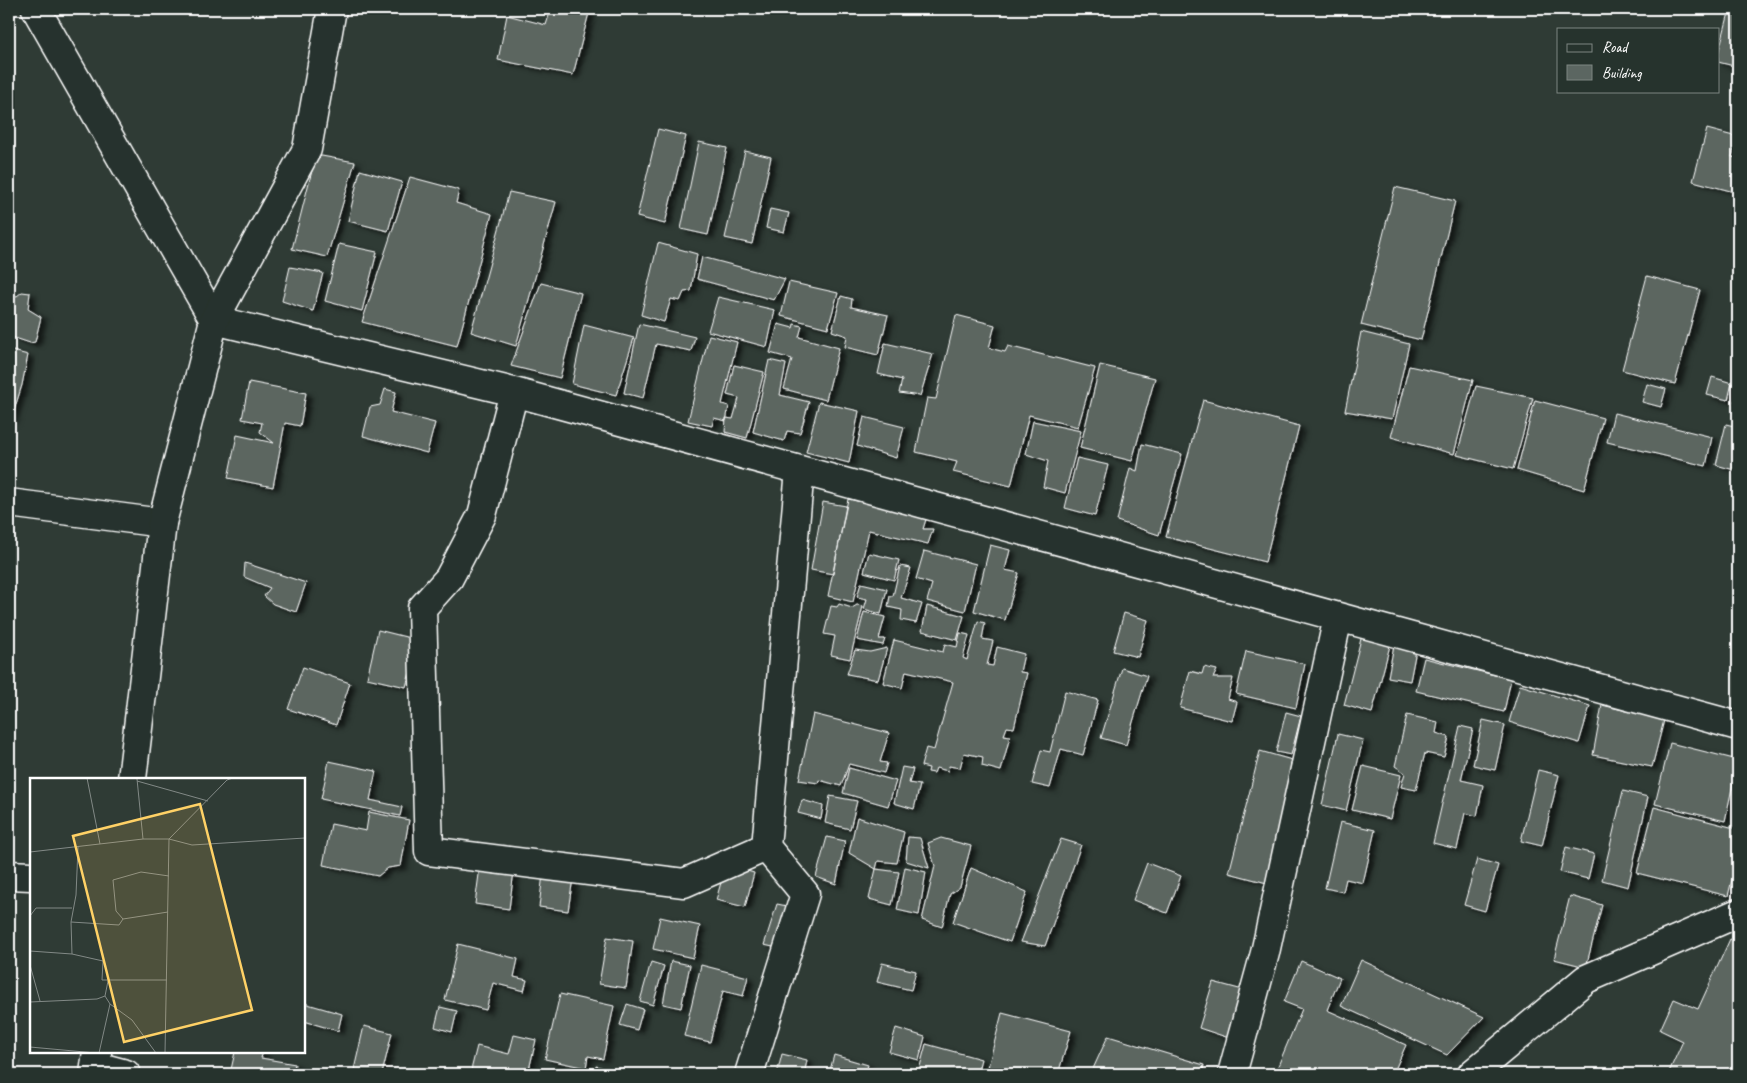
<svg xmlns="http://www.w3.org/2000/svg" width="1747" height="1083" font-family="Caveat,sans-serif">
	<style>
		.building { fill: #5b6661; stroke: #fff; filter: url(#shadow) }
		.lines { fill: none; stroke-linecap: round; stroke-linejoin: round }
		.minor-casing { stroke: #fff; stroke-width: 31 }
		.secondary-casing { stroke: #fff; stroke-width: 31 }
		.minor { stroke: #26332d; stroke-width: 28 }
		.secondary { stroke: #26332d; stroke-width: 28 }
		.inset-road { fill: none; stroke: #828986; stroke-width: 1 }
		.view { fill: #ffd166; fill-opacity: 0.15; stroke: #ffd166; stroke-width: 2.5 }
		.inset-edge { fill: none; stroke: #fff; stroke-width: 2.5 }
	</style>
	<defs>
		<filter id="shadow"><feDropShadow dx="5.5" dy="3" stdDeviation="2.5" flood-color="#0009"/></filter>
	</defs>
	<rect width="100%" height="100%" fill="#2f3b35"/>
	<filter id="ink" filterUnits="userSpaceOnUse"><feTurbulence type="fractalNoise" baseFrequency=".02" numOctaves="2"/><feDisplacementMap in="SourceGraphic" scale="10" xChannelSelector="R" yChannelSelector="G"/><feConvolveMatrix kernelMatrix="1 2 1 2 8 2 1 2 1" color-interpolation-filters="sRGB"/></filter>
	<g filter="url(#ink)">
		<path class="building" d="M551 9H590L573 75 498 60 507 15 546 25Z
			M1730 9H1738V67L1718 62V54Z
			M658 129 686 136 665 224 637 217Z
			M1707 129 1737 137 1732 157 1738 158V193L1693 181Z
			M699 142 727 148 708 235 681 229Z
			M745 151 771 157 752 244 725 238Z
			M316 155 355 162 327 257 292 249Z
			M360 170 402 182 388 231 348 221Z
			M410 177 459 190 456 203 492 214 457 346 362 322Z
			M1395 187 1455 201 1421 340 1361 325Z
			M509 192 556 202 516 346 471 332Z
			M770 209 789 213 784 232 766 228Z
			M658 243 697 254 691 291 684 292 680 301 671 299 664 322 641 315Z
			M339 244 377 252 362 311 325 301Z
			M702 257 785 279 774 300 697 279Z
			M290 267 323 273 313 311 282 301Z
			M1647 276 1700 290 1675 384 1622 370Z
			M789 282 838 293 828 328 781 316Z
			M541 283 581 293 560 378 511 366Z
			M22 292 30 293 28 309 41 317 35 342 30 343 9 336V294L17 296Z
			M841 296 852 299 851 307 888 315 878 355 845 347 847 336 832 331Z
			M718 297 775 310 767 347 708 331Z
			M956 315 995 325 989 348 1005 352 1008 346 1095 368 1078 427 1029 415 1011 486 953 472 957 462 916 452 927 398 936 399Z
			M639 324 695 337 691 351 656 344 643 398 624 393Z
			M778 324 793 328 794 324 802 326 799 337 839 348 826 400 784 389 792 359 770 353Z
			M584 325 634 338 616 395 572 384Z
			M1361 332 1409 344 1392 419 1345 411Z
			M709 335 737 342 722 404 729 406 726 421 714 418 712 426 688 421Z
			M885 343 933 354 920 396 899 393 902 380 878 374Z
			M9 350 28 355 22 385 11 420 9 419Z
			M769 360 786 364 780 395 809 402 800 433 787 431 784 441 753 432Z
			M734 365 764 372 747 438 725 432 726 418 733 419 739 398 727 395Z
			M1100 365 1155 378 1132 461 1080 448Z
			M1409 366 1473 380 1454 454 1391 437Z
			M1712 377 1732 383 1728 400 1707 395Z
			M249 382 306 393 300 426 285 423 273 487 228 478 237 435 274 443 260 432 262 423 242 419Z
			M1647 384 1666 389 1661 407 1642 402Z
			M1476 386 1533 398 1513 469 1457 455Z
			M1738 388V403L1735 402Z
			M385 389 396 392 391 412 435 423 427 453 363 436 370 407 380 405Z
			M1203 400 1299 426 1265 562 1166 537Z
			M1535 400 1603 418 1584 490 1517 470Z
			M819 402 859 411 849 463 806 452Z
			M1614 413 1712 437 1706 466 1607 442Z
			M864 417 904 427 896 458 857 446Z
			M1033 421 1081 431 1065 493 1043 487 1048 461 1026 454Z
			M1726 424 1738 427V471L1716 465Z
			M1142 444 1182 454 1159 535 1117 521 1130 468 1137 471Z
			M1077 458 1108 465 1095 516 1065 508Z
			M848 499 927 516 923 529H933L928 544 869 530 853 602 828 596Z
			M823 502 846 506 833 574 811 570Z
			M990 545 1010 550 1005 570 1019 573 1005 620 974 611Z
			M924 551 976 564 965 611 927 601 932 584 916 579Z
			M869 553 899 560 894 580 864 572Z
			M245 563 306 583 296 612 273 604 264 596 270 588 244 577Z
			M900 566 911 568 901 598 922 604 916 623 901 620 902 610 888 607 890 596H893Z
			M861 583 887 589 881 614 864 609 867 599 857 597Z
			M839 604 852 608 857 605 863 606 850 659 831 655 835 636 824 634 831 606 837 607Z
			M927 606 964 616 957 640 922 631Z
			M864 612 885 617 879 639H885L883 645 857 640Z
			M1124 613 1148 620 1138 657 1113 651Z
			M978 621 985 623 982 639 993 641 987 665 993 666 997 647 1024 654 1020 672 1027 673 1014 728 1007 727 1004 735 1010 736 1001 771 982 766 983 757 964 753 960 768 949 766 948 771 936 768 934 773 928 772 929 768 921 766 926 748 934 750 953 682 906 671 902 688 883 683 894 640 943 652 945 644 957 647 960 633 969 635 963 658 967 660Z
			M378 630 418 640 406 687 367 678Z
			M1363 631 1392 638 1372 713 1344 705Z
			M1394 645 1416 650 1410 681 1388 677Z
			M887 648 878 680 847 674 855 650 870 652Z
			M1246 651 1305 664 1296 708 1236 694Z
			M1424 658 1511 679 1504 712 1416 691Z
			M303 667 350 683 336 725 288 709Z
			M1204 667 1217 670 1213 678H1233L1228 699 1237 702 1232 721 1180 708 1190 671 1202 674Z
			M1122 668 1147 676 1126 745 1101 738Z
			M1520 685 1590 706 1579 743 1509 722Z
			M1065 691 1098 700 1083 755 1061 749 1050 788 1032 784 1041 750 1050 752Z
			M1602 705 1664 720 1652 767 1593 755Z
			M1286 712 1301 716 1291 755 1276 752Z
			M813 714 889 733 880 762 887 763 884 773 849 764 841 786 819 780 818 783 799 780Z
			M1407 715 1438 722 1436 733 1449 737 1444 757 1425 753 1416 790 1401 787 1405 773 1395 766Z
			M1483 720 1505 725 1495 770 1473 765Z
			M1460 726 1473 729 1461 780 1483 785 1477 816 1465 813 1457 849 1433 843Z
			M1338 734 1363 740 1346 811 1322 805Z
			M1670 743 1738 760 1725 821 1655 804Z
			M1260 751 1299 762 1267 883 1229 873Z
			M329 761 376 771 370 800 402 807 400 816 321 799Z
			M1363 766 1401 775 1390 819 1352 810Z
			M902 767 913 769 909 783 920 785 914 809 894 803Z
			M849 768 896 781 888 806 843 793Z
			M1538 770 1559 775 1542 846 1521 841Z
			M1623 791 1648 797 1628 887 1602 880Z
			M830 796 857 801 850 829 825 823Z
			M802 800 823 806 821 819 798 813Z
			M1654 807 1738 829V855L1728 896 1637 873Z
			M369 812 409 820 401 866 388 868 378 876 323 865 331 824 366 831Z
			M857 817 904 832 897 863 878 861 876 869 849 853Z
			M1340 822 1375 830 1363 883 1346 879 1343 892 1325 888Z
			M827 837 845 841 836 884 816 877Z
			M908 837 920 838 929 868 906 861Z
			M941 838 971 846 960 887 950 894 942 927 922 920 935 866 928 843Z
			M1061 839 1081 845 1045 946 1021 942Z
			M1566 847 1594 854 1588 879 1560 872Z
			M1477 859 1498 865 1485 911 1464 905Z
			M1147 863 1181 876 1167 913 1133 900Z
			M480 867 514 871 509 909 475 904Z
			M905 867 926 872 919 915 897 910Z
			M971 868 1027 892 1010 942 953 922Z
			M740 869 754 873 745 907 716 900 722 879Z
			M876 869 899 872 892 905 869 899Z
			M543 874 573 878 568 911 539 907Z
			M1570 896 1602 905 1586 967 1554 959Z
			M777 904 792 907 782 949 764 945Z
			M660 917 700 926 693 958 653 949Z
			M607 937 633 941 626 988 599 984Z
			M1730 939 1738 942V1074H1668L1683 1041 1660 1030 1674 999 1698 1009Z
			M458 944 518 959 514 977 527 980 524 991 493 983 486 1010 445 1000Z
			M1361 960 1484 1017 1447 1055 1341 1006Z
			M671 961 690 965 681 1008 663 1004Z
			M1301 961 1340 978 1327 1010 1406 1045 1393 1074 1275 1073 1302 1009 1284 1002Z
			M651 962 664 966 653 1005 640 1001Z
			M882 963 916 971 911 990 877 982Z
			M701 965 748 977 743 996 723 991 710 1042 684 1036Z
			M1213 982 1243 990 1229 1038 1199 1028Z
			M560 994 614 1006 603 1059 588 1056 586 1068 545 1059Z
			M304 1003 342 1014 338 1031 304 1021Z
			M627 1004 643 1009 637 1030 620 1025Z
			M440 1007 457 1011 452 1032 435 1027Z
			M1002 1013 1071 1031 1058 1074H999L987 1071Z
			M364 1026 392 1033 382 1074H353Z
			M896 1028 925 1037 919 1060 889 1052Z
			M514 1035 536 1040 528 1074H470L477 1046 509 1054Z
			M1108 1036 1204 1065 1202 1074H1103L1092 1071Z
			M926 1044 981 1059 977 1074H918Z
			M235 1052H263L261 1058 295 1064 293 1074H230Z
			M782 1054 807 1060 805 1070 822 1074H777Z
			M834 1055 868 1065 865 1074H829Z
			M596 1066 629 1074H594Z"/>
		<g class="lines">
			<defs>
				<path id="minor" d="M36 9 214 320 514 392 1738 726
					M514 392 482 515 449 578 422 608 429 851 684 883 766 847
					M9 503 162 523
					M9 875 31 876
					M96 1066 126 1074
					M749 1074 805 894 766 847 800 470
					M1232 1074 1265 953 1338 617
					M1472 1074 1586 979 1738 913"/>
				<path id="secondary" d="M132 779 162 523 214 320 307 149 332 9
					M94 1074 97 1052"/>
			</defs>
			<use href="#minor" class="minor-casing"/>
			<use href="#secondary" class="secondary-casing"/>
			<use href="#minor" class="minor"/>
			<use href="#secondary" class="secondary"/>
		</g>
	</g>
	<g transform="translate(30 778)">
		<rect width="275" height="275" fill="#2f3b35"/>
		<path class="inset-road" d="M57 0 70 66M107 1 113 61M107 3 178 23M0 74 113 61H139L162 67 275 60M0 138 6 130H42M93 141 86 133 83 102 111 94 139 98M41 144 89 147 93 141 138 134M0 173 42 176 73 183 72 202H137M42 176 41 144 46 117 48 69M0 187 10 223M0 224 67 221 75 218M80 226 102 242 126 275M0 269 66 275M69 275 80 226 75 218 78 203M135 275 139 61 197 2 203 0"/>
		<path class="view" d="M170 26 222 232 94 264 43 58Z"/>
		<rect width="275" height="275" class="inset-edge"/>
	</g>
	<rect width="1747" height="1083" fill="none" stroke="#26332d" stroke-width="30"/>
	<rect x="15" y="15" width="1717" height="1053" fill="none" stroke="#fff" stroke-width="2" filter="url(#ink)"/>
	<rect x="1557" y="28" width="162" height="65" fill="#26332d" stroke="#7d8581"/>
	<rect x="1567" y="44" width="25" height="8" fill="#26332d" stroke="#7d8581"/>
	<text x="1602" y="52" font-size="15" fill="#ffffff">Road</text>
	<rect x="1567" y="65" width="25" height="15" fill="#5b6661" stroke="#7d8581"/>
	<text x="1602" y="78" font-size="15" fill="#ffffff">Building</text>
</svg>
